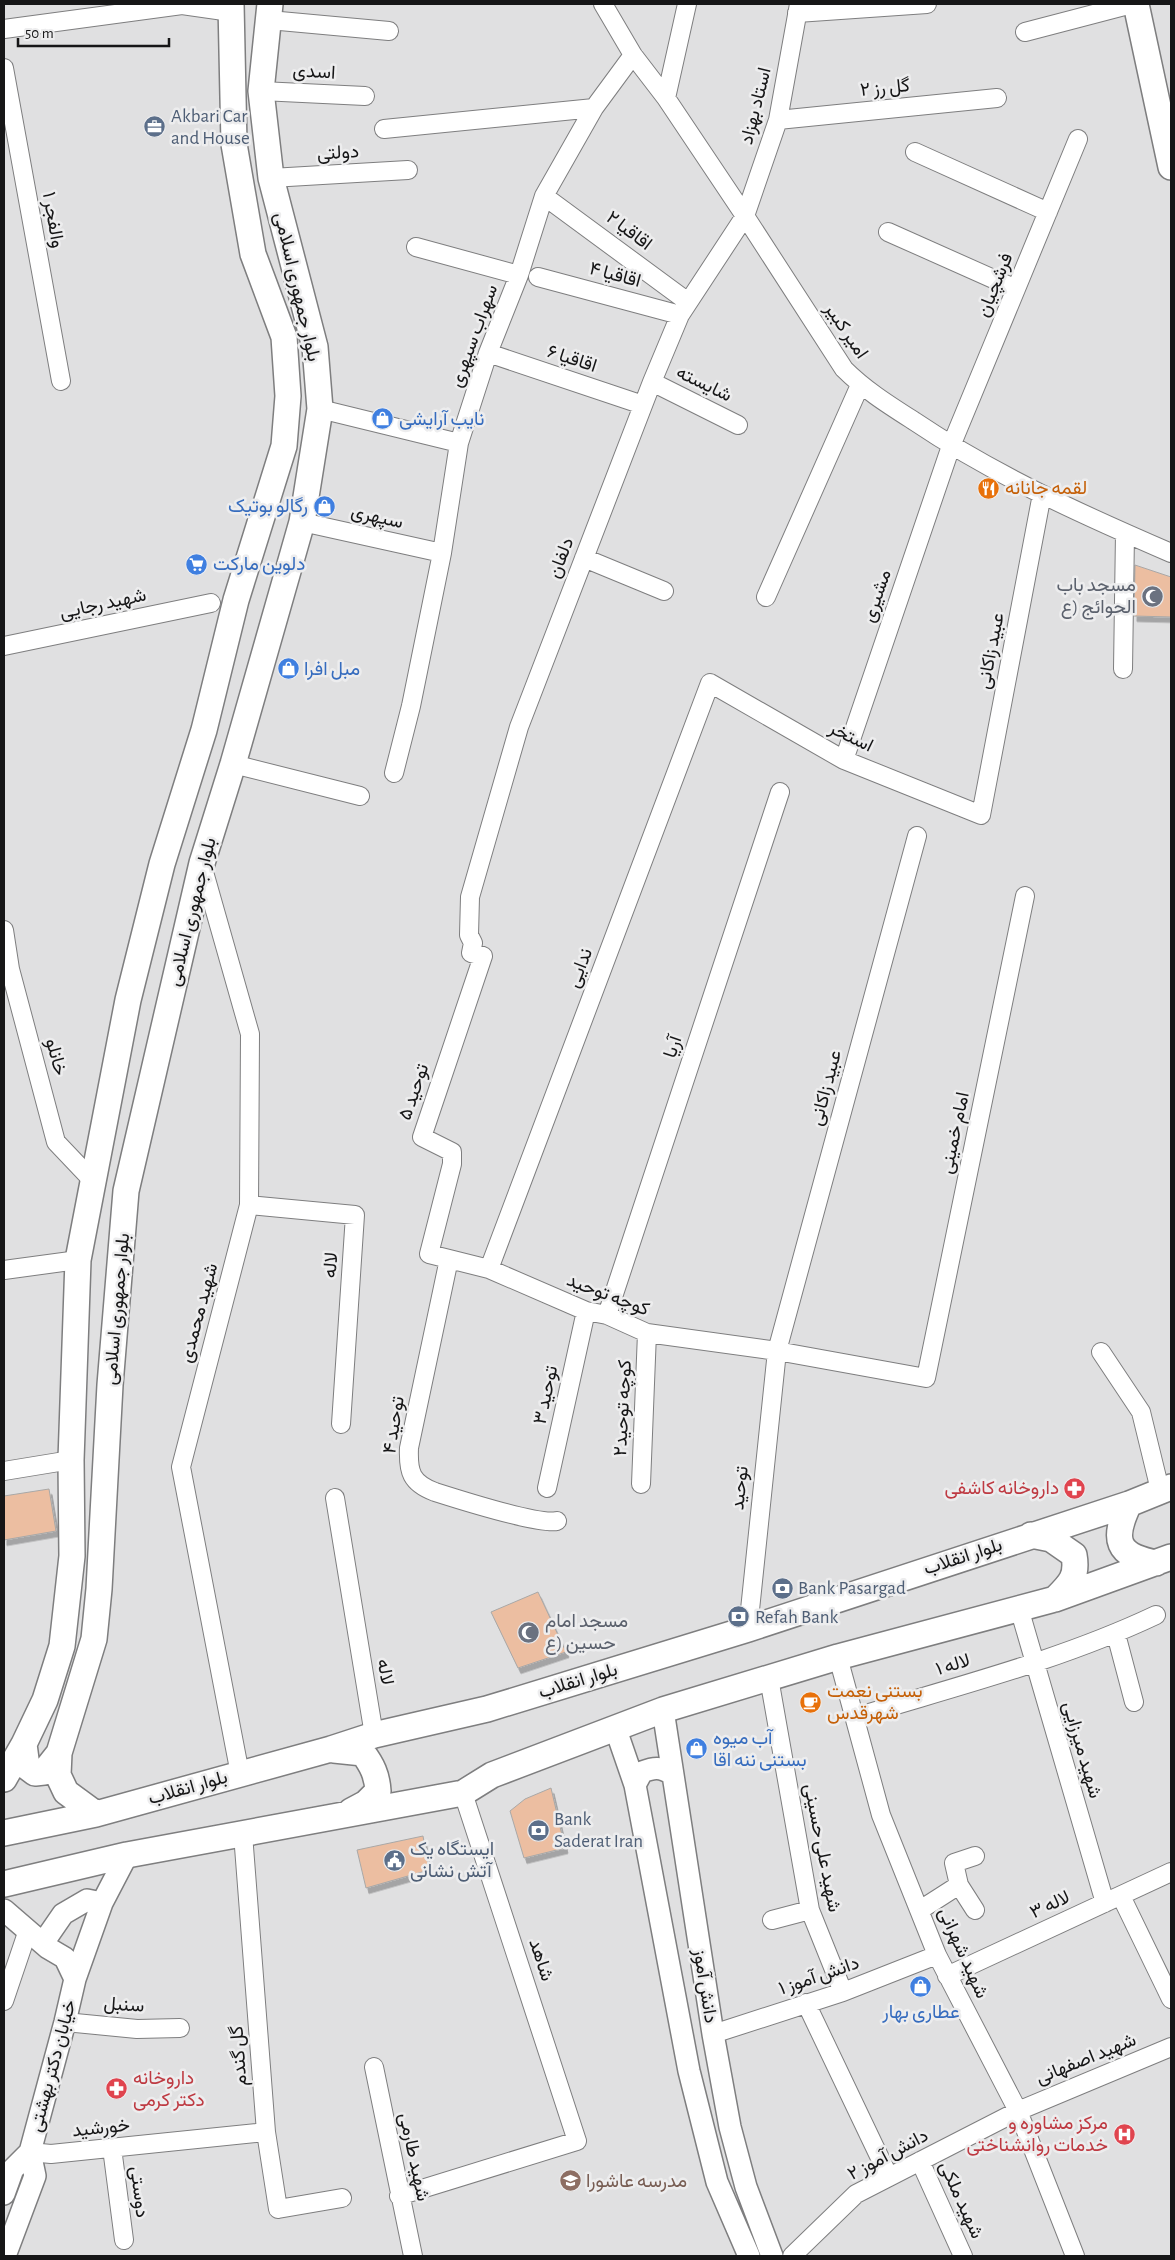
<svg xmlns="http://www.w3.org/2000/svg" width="1175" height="2260" font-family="'Alegreya Sans',Vazirmatn,sans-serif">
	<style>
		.building { fill: #ecbea1; stroke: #a9a8a7; filter: url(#shadow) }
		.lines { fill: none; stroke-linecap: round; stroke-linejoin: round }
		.minor-casing { stroke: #7e7e7f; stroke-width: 20 }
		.tertiary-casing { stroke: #7e7e7f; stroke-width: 24 }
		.secondary-casing { stroke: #7e7e7f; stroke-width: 28 }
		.minor { stroke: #fff; stroke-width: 18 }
		.tertiary { stroke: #fff; stroke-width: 21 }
		.secondary { stroke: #fff; stroke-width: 25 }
		.labels { text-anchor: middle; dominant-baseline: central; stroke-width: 5; stroke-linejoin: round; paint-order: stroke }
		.street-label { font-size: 19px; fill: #161617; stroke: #ededee }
		.service-label { font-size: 19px; fill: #4e5e75; stroke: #ededee; text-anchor: start }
		.shop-label { font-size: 19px; fill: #366cbe; stroke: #ededee; text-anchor: start }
		.food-label { font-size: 19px; fill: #c56008; stroke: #ededee; text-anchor: start }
		.worship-label { font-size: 19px; fill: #5b616d; stroke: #ededee; text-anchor: end }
		.health-label { font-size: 19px; fill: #be3a42; stroke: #ededee; text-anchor: end }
		.education-label { font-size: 19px; fill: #785e54; stroke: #ededee; text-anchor: start }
	</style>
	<defs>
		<filter id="shadow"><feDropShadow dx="3" dy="5.5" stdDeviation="0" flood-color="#0004"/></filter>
	</defs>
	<rect width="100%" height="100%" fill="#e0e0e1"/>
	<path class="building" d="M1135 565 1171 577V617L1134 616Z
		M49 1489 56 1531 4 1540V1496Z
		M538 1592 566 1652 518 1668 491 1612Z
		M551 1788 565 1848 524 1858 510 1811 525 1799Z
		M423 1836 429 1870 366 1888 357 1850Z"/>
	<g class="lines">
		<defs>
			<path id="minor" d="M603 4 633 55 666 98 745 216 844 369C865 390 889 405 914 421 994 475 1083 515 1171 553
				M799 4 778 120 745 216 680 315 652 382 519 727 470 897 469 935 473 943 471 953 483 956 422 1137 452 1152V1164L429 1254 489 1269 586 1311 607 1315 647 1333 777 1351 926 1378 1025 896
				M797 13 927 4
				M269 20 389 31
				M4 29 182 5 231 12
				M1025 32 1132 4
				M4 68 61 381
				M261 91 365 96
				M666 98 687 4
				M778 120 997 98
				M384 129 594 108
				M915 152 1048 212
				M271 178 408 170
				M544 196 688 302
				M888 232 1016 289
				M416 247 519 275
				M538 277 680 315
				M488 353 643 405
				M652 382 738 425
				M320 409 459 443
				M302 522 442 553
				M584 558 664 591
				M766 597 860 385
				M4 646 211 603
				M1123 669 1125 533
				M844 760 951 446 1078 139
				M233 764 360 796
				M394 773 411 706 442 553 459 443 488 353 519 275 544 196 594 108 633 55
				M202 865 250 1034 249 1205 181 1467 240 1774
				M4 930 10 969 56 1142 94 1182
				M249 1205 355 1215 341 1424
				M449 1259 409 1448C408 1472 411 1483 435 1492 457 1499 539 1525 557 1521
				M489 1269 710 683 844 760 981 815 1042 494
				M4 1270 78 1260
				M607 1315 780 792
				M1101 1352 1141 1412 1160 1490
				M4 1471 71 1460
				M641 1484 647 1333
				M547 1488 586 1311
				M335 1498 374 1735
				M1019 1608 1105 1903
				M748 1629 777 1351 917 836
				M1116 1634 1134 1702
				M838 1657 881 1815 937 1955 1018 2111 1075 2256
				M769 1678 810 1910 843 1992
				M856 1717C957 1686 1061 1660 1156 1615
				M243 1834 266 2132 278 2209 342 2198
				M1121 1896 1171 1999
				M920 1910 959 1885
				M975 1910 959 1885 954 1863 975 1856
				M772 1920 810 1910
				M947 1976 1171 1872
				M4 2001 28 1930
				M806 2003 889 2177
				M65 2022 137 2029 180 2028
				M713 2034 843 1992 937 1955
				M374 2067 413 2256
				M112 2148 124 2240
				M30 2152 51 2154 266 2132
				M920 2161 963 2256
				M399 2196 577 2141 463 1793
				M792 2256 856 2194 1018 2111 1171 2047"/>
			<path id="tertiary" d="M663 1710 713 2034 730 2127 746 2187 772 2256
				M615 1727 635 1785 689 2071 717 2182 749 2256
				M635 1785 642 1772C655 1767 660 1767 672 1774
				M4 1910 48 1948 65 1958 75 1979
				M43 1943 63 1914 87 1900 102 1903
				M4 2194 13 2169 30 2152
				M5 2256 35 2176 30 2152 65 2022 75 1979 102 1903 127 1855"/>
			<path id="secondary" d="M1136 4 1171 167
				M1129 1504C1112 1540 1116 1555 1156 1563
				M1031 1535 1051 1539 1074 1555C1078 1577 1070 1584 1055 1599
				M24 1744 27 1767 35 1773 44 1772 59 1753
				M334 1750 363 1753C372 1765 377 1775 378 1791L366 1803 351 1811
				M4 1779 24 1744 45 1700 62 1646 72 1556 71 1460 78 1260 128 1000 162 864 204 730 236 600 284 446 288 396 284 337 253 254 234 144 231 4
				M96 1814 66 1792 58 1775 59 1753 94 1639 99 1589 110 1385 126 1191 202 863 233 764 302 522 320 409 315 347 271 178 261 91 270 4
				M4 1833 96 1814 331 1749 374 1735 487 1709 748 1629 1129 1504 1171 1487
				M4 1884 127 1855 463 1793 492 1775 663 1710 838 1657 1055 1599 1171 1557"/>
		</defs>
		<use href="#minor" class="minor-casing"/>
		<use href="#tertiary" class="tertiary-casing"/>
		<use href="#secondary" class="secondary-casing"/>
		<use href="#minor" class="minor"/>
		<use href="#tertiary" class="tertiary"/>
		<use href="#secondary" class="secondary"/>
	</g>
	<defs>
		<symbol id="office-disc" viewBox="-11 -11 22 22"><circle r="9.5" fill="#5c6f8a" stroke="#ededee"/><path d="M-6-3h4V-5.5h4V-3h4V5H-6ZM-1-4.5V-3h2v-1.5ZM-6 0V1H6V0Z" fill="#fff"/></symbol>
		<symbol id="shop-disc" viewBox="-11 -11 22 22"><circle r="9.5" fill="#3f7fe0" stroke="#ededee"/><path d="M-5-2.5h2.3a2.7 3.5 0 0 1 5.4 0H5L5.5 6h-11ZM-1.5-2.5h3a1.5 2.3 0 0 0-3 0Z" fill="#fff"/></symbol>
		<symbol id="restaurant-disc" viewBox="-11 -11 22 22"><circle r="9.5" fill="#e8710a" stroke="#ededee"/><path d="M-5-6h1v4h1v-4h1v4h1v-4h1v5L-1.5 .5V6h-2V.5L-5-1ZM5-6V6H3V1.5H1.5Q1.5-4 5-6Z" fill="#fff"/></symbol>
		<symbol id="supermarket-disc" viewBox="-11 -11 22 22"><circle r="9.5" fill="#3f7fe0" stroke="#ededee"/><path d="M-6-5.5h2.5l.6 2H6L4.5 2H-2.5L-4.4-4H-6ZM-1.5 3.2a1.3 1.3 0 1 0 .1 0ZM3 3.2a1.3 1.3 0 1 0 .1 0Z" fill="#fff"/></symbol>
		<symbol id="mosque-disc" viewBox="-11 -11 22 22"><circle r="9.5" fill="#6b7280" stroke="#ededee"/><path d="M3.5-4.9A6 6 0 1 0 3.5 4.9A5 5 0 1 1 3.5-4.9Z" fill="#fff"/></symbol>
		<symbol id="pharmacy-disc" viewBox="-11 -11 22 22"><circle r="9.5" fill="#e0444e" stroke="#ededee"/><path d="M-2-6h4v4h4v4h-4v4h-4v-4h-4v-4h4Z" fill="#fff"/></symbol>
		<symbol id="bank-disc" viewBox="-11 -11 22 22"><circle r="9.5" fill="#5c6f8a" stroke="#ededee"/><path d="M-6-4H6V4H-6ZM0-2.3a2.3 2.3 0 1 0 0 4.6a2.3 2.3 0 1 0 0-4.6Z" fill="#fff"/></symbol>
		<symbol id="cafe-disc" viewBox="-11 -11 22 22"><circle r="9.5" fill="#e8710a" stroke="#ededee"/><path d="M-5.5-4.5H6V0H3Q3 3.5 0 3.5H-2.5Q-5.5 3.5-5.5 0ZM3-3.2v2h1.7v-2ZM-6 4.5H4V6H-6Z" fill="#fff"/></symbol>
		<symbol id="civic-disc" viewBox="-11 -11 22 22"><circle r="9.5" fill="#5c6f8a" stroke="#ededee"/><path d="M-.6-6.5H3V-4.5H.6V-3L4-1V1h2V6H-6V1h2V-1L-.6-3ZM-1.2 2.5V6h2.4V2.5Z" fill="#fff"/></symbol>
		<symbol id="hospital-disc" viewBox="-11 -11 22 22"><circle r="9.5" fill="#e0444e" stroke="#ededee"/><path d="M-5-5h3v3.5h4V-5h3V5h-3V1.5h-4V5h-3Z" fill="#fff"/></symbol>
		<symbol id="school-disc" viewBox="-11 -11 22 22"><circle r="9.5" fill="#8d6e63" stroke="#ededee"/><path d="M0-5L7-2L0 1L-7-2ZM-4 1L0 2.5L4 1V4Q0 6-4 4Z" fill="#fff"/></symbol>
	</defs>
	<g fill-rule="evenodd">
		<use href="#office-disc" x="142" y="114" width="25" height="25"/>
		<use href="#shop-disc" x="370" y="406" width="25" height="25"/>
		<use href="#restaurant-disc" x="976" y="476" width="25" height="25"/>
		<use href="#shop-disc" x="312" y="494" width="25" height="25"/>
		<use href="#supermarket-disc" x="184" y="552" width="25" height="25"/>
		<use href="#mosque-disc" x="1140" y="584" width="25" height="25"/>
		<use href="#shop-disc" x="276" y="656" width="25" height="25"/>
		<use href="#pharmacy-disc" x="1062" y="1476" width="25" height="25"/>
		<use href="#bank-disc" x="770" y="1576" width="25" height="25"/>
		<use href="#bank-disc" x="726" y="1604" width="25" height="25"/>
		<use href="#mosque-disc" x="516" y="1620" width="25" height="25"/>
		<use href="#cafe-disc" x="798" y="1690" width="25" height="25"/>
		<use href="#shop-disc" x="684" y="1736" width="25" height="25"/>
		<use href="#bank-disc" x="526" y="1818" width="25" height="25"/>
		<use href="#civic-disc" x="382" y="1848" width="25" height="25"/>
		<use href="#shop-disc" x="908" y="1974" width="25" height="25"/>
		<use href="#pharmacy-disc" x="104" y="2076" width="25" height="25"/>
		<use href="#hospital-disc" x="1112" y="2122" width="25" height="25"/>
		<use href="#school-disc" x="558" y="2168" width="25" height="25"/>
	</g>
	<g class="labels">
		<g class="street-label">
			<text transform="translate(314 72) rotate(3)">اسدی</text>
			<text transform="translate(885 88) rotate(-6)">گل رز ۲</text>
			<text transform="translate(756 106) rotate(-76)">استاد بهزاد</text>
			<text transform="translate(338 153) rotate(-3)">دولتی</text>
			<text transform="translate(53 220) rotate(80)">والفجر ۱</text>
			<text transform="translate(629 231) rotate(37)">اقاقیا ۲</text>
			<text transform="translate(615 275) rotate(15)">اقاقیا ۴</text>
			<text transform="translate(995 285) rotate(-68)">فرشچیان</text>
			<text transform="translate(297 287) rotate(77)">بلوار جمهوری اسلامی</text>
			<text transform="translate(846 331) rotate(56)">امیر کبیر</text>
			<text transform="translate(474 336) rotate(-70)">سهراب سپهری</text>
			<text transform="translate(572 359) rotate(18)">اقاقیا ۶</text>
			<text transform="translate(704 384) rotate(26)">شایسته</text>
			<text transform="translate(377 517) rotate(13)">سپهری</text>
			<text transform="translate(561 558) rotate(-69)">دلفان</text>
			<text transform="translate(877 596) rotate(-71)">مشیری</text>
			<text transform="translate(103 604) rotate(-12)">شهید رجایی</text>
			<text transform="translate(991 651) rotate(-79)">عبید زاکانی</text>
			<text transform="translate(851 737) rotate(26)">استخر</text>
			<text transform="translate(192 912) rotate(-76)">بلوار جمهوری اسلامی</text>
			<text transform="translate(580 968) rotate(-69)">ندایی</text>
			<text transform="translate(673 1047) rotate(-72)">آریا</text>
			<text transform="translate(56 1057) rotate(75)">خانلو</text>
			<text transform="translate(826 1088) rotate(-75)">عبید زاکانی</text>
			<text transform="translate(414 1092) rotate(-71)">توحید ۵</text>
			<text transform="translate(955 1133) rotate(-78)">امام خمینی</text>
			<text transform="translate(331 1265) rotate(-86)">لاله</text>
			<text transform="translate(608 1295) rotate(21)">کوچه توحید</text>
			<text transform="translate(117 1309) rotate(-85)">بلوار جمهوری اسلامی</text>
			<text transform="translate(199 1313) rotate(-75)">شهید محمدی</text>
			<text transform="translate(546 1395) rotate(-78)">توحید ۳</text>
			<text transform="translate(623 1408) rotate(-87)">کوچه توحید۲</text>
			<text transform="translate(394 1425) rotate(-81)">توحید ۴</text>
			<text transform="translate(740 1488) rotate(-84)">توحید</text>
			<text transform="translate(963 1557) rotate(-18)">بلوار انقلاب</text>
			<text transform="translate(953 1665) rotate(-17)">لاله ۱</text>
			<text transform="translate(385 1672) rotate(80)">لاله</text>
			<text transform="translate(578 1681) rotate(-17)">بلوار انقلاب</text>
			<text transform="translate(1082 1750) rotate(74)">شهید میرزایی</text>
			<text transform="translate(188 1788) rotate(-16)">بلوار انقلاب</text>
			<text transform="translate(822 1848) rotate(79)">شهید علی حسینی</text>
			<text transform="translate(1050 1905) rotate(-25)">لاله ۳</text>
			<text transform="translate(963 1953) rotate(66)">شهید شهرانی</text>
			<text transform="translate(541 1960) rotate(72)">شاهد</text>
			<text transform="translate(819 1976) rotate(-19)">دانش آموز ۱</text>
			<text transform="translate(705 1986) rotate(81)">دانش آموز</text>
			<text transform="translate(124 2005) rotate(4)">سنبل</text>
			<text transform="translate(239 2056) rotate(-94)">گل گندم</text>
			<text transform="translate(1086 2059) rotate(-22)">شهید اصفهانی</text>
			<text transform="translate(53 2066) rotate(-75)">خیابان دکتر بهشتی</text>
			<text transform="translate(101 2128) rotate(-6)">خورشید</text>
			<text transform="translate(888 2155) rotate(-28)">دانش آموز ۲</text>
			<text transform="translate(414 2157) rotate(78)">شهید طارمی</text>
			<text transform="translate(139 2192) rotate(83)">دوستی</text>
			<text transform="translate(961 2200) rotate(66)">شهید ملکی</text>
		</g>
		<g class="service-label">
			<text x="171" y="116">Akbari Car<tspan x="171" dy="22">and House</tspan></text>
			<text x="798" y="1588">Bank Pasargad</text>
			<text x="755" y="1617">Refah Bank</text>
			<text x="554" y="1819">Bank<tspan x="554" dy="22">Saderat Iran</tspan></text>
			<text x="410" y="1849">ایستگاه یک<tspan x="410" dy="22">آتش نشانی</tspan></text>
		</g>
		<g class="shop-label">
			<text x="399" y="419">نایب آرایشی</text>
			<text x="308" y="506" text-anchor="end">رگالو بوتیک</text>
			<text x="213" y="564">دلوین مارکت</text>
			<text x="304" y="669">مبل افرا</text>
			<text x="713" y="1738">آب میوه<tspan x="713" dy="22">بستنی ننه اقا</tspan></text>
			<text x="921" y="2012" text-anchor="middle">عطاری بهار</text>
		</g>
		<g class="food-label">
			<text x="1005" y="488">لقمه جانانه</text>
			<text x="827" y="1691">بستنی نعمت<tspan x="827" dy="22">شهرقدس</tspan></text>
		</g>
		<g class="worship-label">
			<text x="1136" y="585">مسجد باب<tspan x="1136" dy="22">الحوائج (ع</tspan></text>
			<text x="545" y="1621" text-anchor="start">مسجد امام<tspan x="545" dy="22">حسین (ع</tspan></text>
		</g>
		<g class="health-label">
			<text x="1059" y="1488">داروخانه کاشفی</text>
			<text x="133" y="2078" text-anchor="start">داروخانه<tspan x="133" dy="22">دکتر کرمی</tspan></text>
			<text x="1108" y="2123">مرکز مشاوره و<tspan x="1108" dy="22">خدمات روانشناختی</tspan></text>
		</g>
		<g class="education-label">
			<text x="586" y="2181">مدرسه عاشورا</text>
		</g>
	</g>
	<rect width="1175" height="2260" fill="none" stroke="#161617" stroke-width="10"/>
	<path d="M18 38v8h151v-8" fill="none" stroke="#161617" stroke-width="2.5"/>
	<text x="25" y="38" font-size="15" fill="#161617" stroke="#ededee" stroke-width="4" paint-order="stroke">50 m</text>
</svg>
